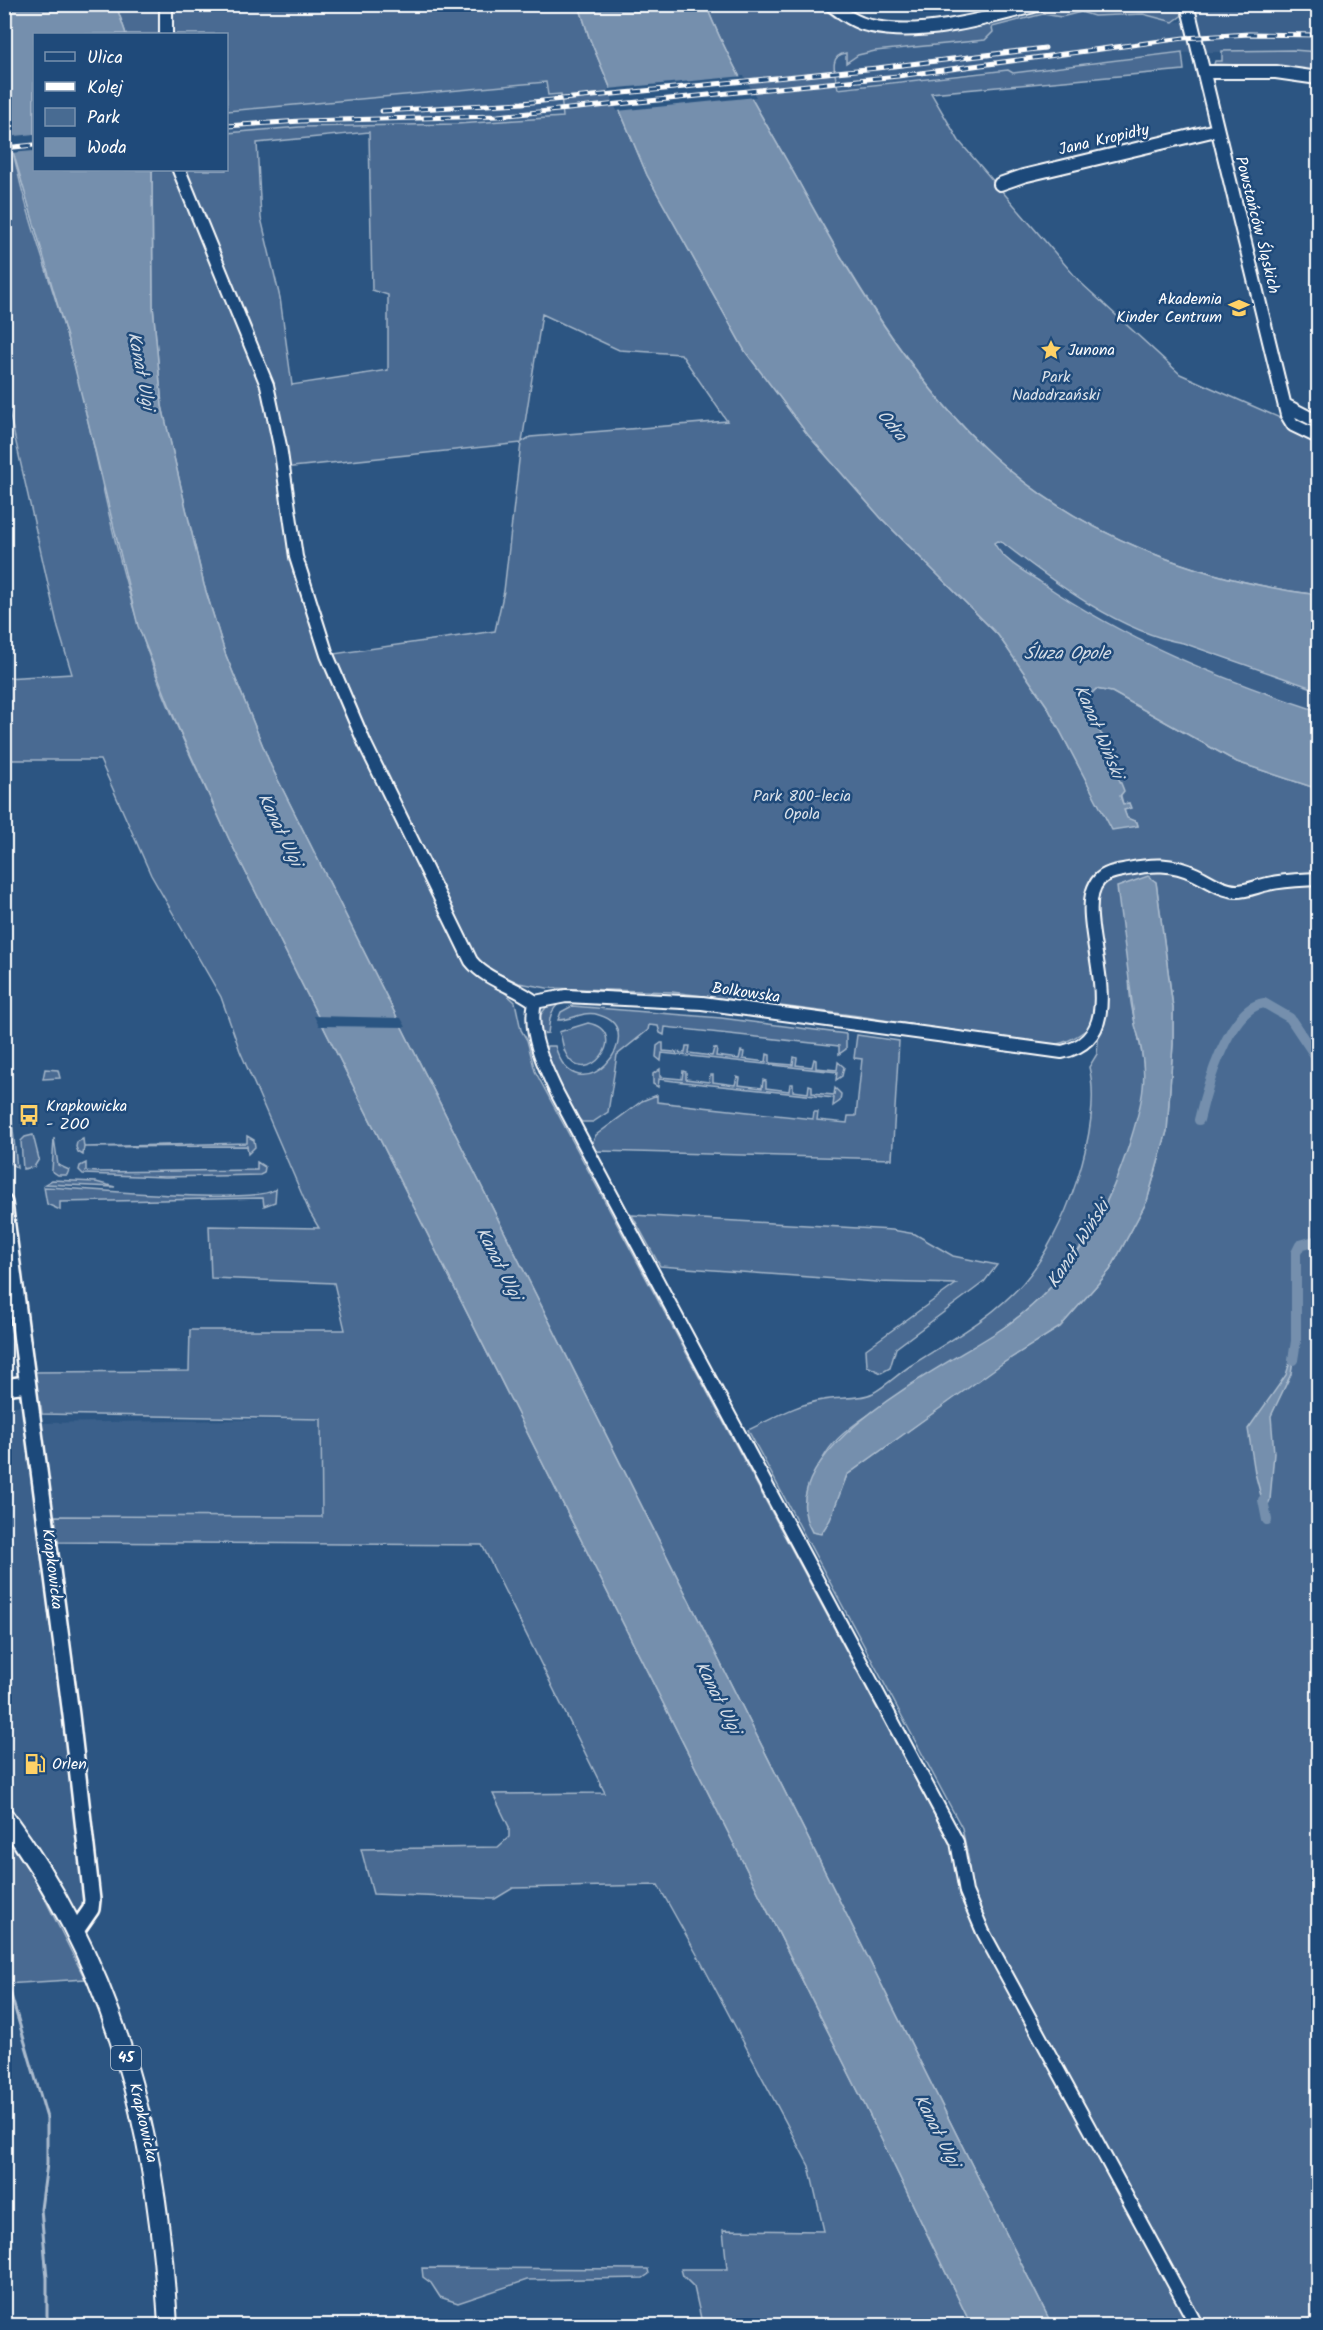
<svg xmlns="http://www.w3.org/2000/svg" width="1323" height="2330" font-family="Kalam,sans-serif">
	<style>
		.built { fill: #3b618b }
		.green { fill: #486b92; stroke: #a4b5c8; stroke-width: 1.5; fill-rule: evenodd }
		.water { fill: #748fad; stroke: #acbcce; stroke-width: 1.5 }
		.pier { fill: #2c5582 }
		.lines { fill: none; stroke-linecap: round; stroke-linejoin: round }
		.stream { stroke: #acbcce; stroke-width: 3 }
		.canal { stroke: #748fad; stroke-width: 10 }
		.minor-casing { stroke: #fff; stroke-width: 16 }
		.tertiary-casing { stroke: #fff; stroke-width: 20 }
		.primary-casing { stroke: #fff; stroke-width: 22 }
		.minor { stroke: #1f4a7a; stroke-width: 12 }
		.tertiary { stroke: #1f4a7a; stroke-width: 15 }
		.primary { stroke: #1f4a7a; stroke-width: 18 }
		.rail-casing { stroke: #fff; stroke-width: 5 }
		.rail { stroke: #1f4a7a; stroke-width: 3; stroke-dasharray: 9; stroke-linecap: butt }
		.labels { text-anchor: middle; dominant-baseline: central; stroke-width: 5; stroke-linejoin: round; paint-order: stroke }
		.shield { fill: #1f4a7a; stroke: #bcc9d7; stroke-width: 1.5 }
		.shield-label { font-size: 15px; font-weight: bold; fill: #fff }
		.street-label { font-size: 16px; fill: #fff; stroke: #1f4a7a }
		.poi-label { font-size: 16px; fill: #fff; stroke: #1f4a7a; text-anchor: start }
		.park-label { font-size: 16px; fill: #dae1e9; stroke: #1f4a7a }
		.water-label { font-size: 18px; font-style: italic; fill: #d5dde6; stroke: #1f4a7a }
	</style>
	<rect width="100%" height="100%" fill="#2c5582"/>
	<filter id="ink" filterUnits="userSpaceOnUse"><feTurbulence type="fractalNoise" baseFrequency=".0167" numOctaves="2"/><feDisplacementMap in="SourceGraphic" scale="12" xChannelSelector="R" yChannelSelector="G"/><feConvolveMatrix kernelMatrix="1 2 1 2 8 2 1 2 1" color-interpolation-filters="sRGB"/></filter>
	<g filter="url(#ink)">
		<path class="built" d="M1195 5H1318V52L1285 50 1177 53 1012 73 1008 70 973 72 838 90 834 60 846 53 847 63 858 55 875 51 985 40 992 27 1043 14 1061 17 1081 12 1094 16 1143 14 1173 22 1198 20Z
			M546 82 561 94 563 117 457 124 300 127 227 133 226 111Z
			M997 540 1171 641 1318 690V711L1203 670 1090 615 1018 567 998 550 994 543Z
			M4 1406H21L40 1527 62 1714 72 1722 92 1900 75 1932 5 1816Z
			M321 1419 322 1517 55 1516 40 1423Z"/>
		<path class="green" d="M812 4 815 7 819 5 836 18 905 28 1041 5H1187L1188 11 1173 22 1143 14 1094 16 1081 12 1061 17 1043 14 992 27 993 32 985 40 875 51 858 55 846 63V53C827 56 836 75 838 89L1008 70 1013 73 1182 52 1184 70 931 93 959 141 1080 282 1180 374 1289 422 1285 405 1318 422V595C1201 580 1084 538 994 457 913 384 848 272 796 177 765 121 729 64 706 5Z
			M116 5H579L589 37 647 175 745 351 808 435 881 518 998 635 1047 706 1112 829 1138 826 1137 822 1127 819 1124 810 1130 808 1129 803 1123 804 1107 740C1096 731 1086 712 1088 697L1096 689 1112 692 1237 762 1318 789V2325H1052L271 766 225 653 204 585 162 406 153 306 152 170H226L227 133 300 127 457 124 563 117 561 94 548 95 546 82 227 111 226 34H126ZM369 132 372 290 388 295V370L292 385 280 298 261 218 257 143ZM542 314 619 350 681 354 727 421 530 437 522 442ZM521 443 504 591 495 631 327 655 289 519 283 468ZM1156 882 1173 1007V1044L1167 1131 1147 1201 1110 1270 1060 1327 1003 1362 847 1475 838 1497 811 1483C817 1470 823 1455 833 1444 848 1427 868 1415 887 1403 937 1369 1010 1333 1050 1288 1093 1239 1146 1138 1144 1072 1143 1039 1126 1007 1130 973 1133 945 1148 910 1156 882ZM489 969 519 983 547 988 672 992 859 1016 1042 1046C1063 1045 1075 1039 1091 1026L1099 1029 1097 1054 1089 1067C1104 1127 1064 1236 1023 1283 992 1318 949 1341 910 1366 898 1374 886 1386 873 1393 859 1400 839 1397 823 1400 797 1404 772 1419 748 1430L962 1828 969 1862 967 1876 535 1071 527 1040 521 1030 515 1002 504 992 478 977V970Z
			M1293 50 1318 52V73L1264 66 1214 64 1215 61H1222V51Z
			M4 90C11 178 45 260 69 344 95 437 109 534 139 626 162 700 197 769 229 839L861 2097 971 2325 706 2326 702 2323 694 2287 683 2276 681 2269H727L723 2230 824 2231 809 2166 700 1960 658 1885 513 1888 495 1899 373 1894 361 1849 498 1847 509 1837V1827L493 1794 605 1793 482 1545 58 1542 55 1516 322 1517 321 1419 42 1414 41 1406 35 1405 32 1372 189 1371 190 1330H345L334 1283 211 1278 209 1226 319 1228 310 1213 240 1051 221 997 151 875 100 760H5V678L72 674 58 628 5 394Z
			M561 1002C549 1011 550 1019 548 1033L540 1034 538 1018 548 1005Z
			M572 1006 721 1018 846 1034V1049L839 1054V1046L665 1027 664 1035 660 1033 658 1026 649 1025 648 1030 617 1055 608 1112 593 1122H582L569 1109 545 1053 547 1046H555C577 1121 654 1030 599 1015 584 1010 573 1020 558 1020L561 1012Z
			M588 1023C633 1032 585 1092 566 1054 562 1047 563 1039 559 1032Z
			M857 1035 899 1041 892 1159 599 1151 593 1153 592 1143 596 1135 642 1101 657 1095V1102L813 1119 814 1112H818L817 1120 847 1123 848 1116H856L862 1059 854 1058Z
			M661 1043H663V1051L685 1053 686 1046H690L689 1053 712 1056 714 1048 717 1049 716 1056 739 1059 741 1051 744 1052 743 1059 766 1062 767 1054 770 1055V1063L793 1065 794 1057 797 1058 796 1065 812 1067 814 1059 816 1060V1068L837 1070 838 1062 844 1067 842 1076 836 1080 837 1072 662 1053 661 1061 656 1057 657 1046Z
			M45 1069 58 1070 60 1078 43 1079Z
			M660 1069V1077L682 1079 683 1071 686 1072V1079L709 1082 710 1075H713V1082L735 1085 737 1077 740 1078 739 1085 762 1088 763 1080 766 1081V1088L789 1091 790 1084H793V1091L808 1093 809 1085 812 1086V1093L834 1095 835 1088 841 1094 840 1101 833 1106 834 1098 674 1081 659 1079 658 1087 653 1084V1074Z
			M5 1074H7L17 1168 6 1160Z
			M33 1135 39 1159 34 1167 23 1169 21 1141 25 1137Z
			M247 1136 254 1140 255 1147 248 1154 247 1146 84 1147 83 1155 78 1152 76 1147 77 1142 83 1139 84 1147 247 1143Z
			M54 1138 58 1165 69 1170 67 1175H58L52 1171Z
			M257 1162 265 1167 264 1173 260 1175 165 1177 83 1174 79 1170 80 1166 86 1163V1171L97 1172 257 1170Z
			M52 1180 96 1182 115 1187 45 1184Z
			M44 1187C81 1188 254 1206 276 1189L275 1202 264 1206 263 1198 60 1202V1210L47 1204Z
			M632 1215 892 1230 915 1234 953 1256 997 1265 984 1282 896 1348 890 1368 881 1373 867 1366 866 1349 956 1284 877 1282 660 1266Z
			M4 1834 35 1879 85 1979 5 1984Z
			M422 2268 648 2269 649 2274 643 2278 527 2280 458 2303 440 2297 431 2283 423 2277Z"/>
		<path class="water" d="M4 5H116L126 34H34V170H152L153 306 162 406 204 585 225 653 271 766 1052 2325H971L861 2097 229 839 178 727 138 626 69 344 11 145 4 90Z
			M579 5H706C729 64 765 121 796 177 847 272 913 384 994 457 1084 538 1201 580 1318 595V690L1183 643C1122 633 1053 582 1003 543L997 541 994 543C1003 560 1023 571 1039 581 1125 640 1220 679 1318 711V789L1237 762 1112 692 1096 689 1088 697C1084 719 1105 735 1113 752 1115 757 1112 760 1114 765 1116 774 1121 782 1124 791L1120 796 1123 804 1129 803 1131 808 1124 810 1127 818 1137 822 1138 826 1112 830 1047 706 998 635 881 518 808 435 745 351 647 175 589 37Z
			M1148 876 1156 882 1173 1008V1044L1167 1131 1147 1201 1110 1270 1060 1327 1003 1363 847 1475 830 1520 821 1534 812 1532C765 1451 951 1364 1003 1328 1019 1317 1035 1304 1048 1290 1085 1251 1111 1198 1128 1148 1143 1102 1151 1073 1135 1025L1117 887Z
			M1295 1346 1291 1374 1271 1416 1274 1453 1270 1500 1265 1511 1255 1473 1248 1429 1286 1375Z"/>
		<path class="pier" d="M744 76 756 97 617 111 608 89Z
			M34 134V151L10 153 6 137Z
			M314 1016 401 1018 406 1027 319 1026Z"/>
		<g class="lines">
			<path class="stream" d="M4 1971 47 2118V2164L41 2209 47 2278V2326"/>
			<path class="canal" d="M1199 1120C1206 1090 1228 1008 1264 1003L1290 1018 1318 1060
				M1293 1360 1296 1341V1253L1300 1245 1318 1240
				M1263 1500 1267 1520"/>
			<defs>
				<path id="minor" d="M166 4V34
					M830 4C842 13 855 23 871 26 922 38 991 17 1041 4
					M1187 4 1287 415 1293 425 1318 437
					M1204 72H1276L1318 78
					M179 170 267 385 280 446 296 557 327 655 365 744 471 961C487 981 515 986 535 1002
					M1000 184 1023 176 1216 130
					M1285 405 1318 422
					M1197 2326 983 1932 966 1892 957 1842 557 1093C544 1066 528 1033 535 1002L566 996 702 1003 1062 1052C1143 1035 1067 915 1099 880 1106 872 1118 871 1128 869 1152 864 1172 863 1195 874 1208 880 1222 891 1237 891 1247 891 1258 886 1268 884 1285 880 1302 880 1318 879"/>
				<path id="tertiary" d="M4 1203 71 1715 92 1900 91 1909 75 1932
					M4 1387 27 1384"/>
				<path id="primary" d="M4 1816C118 1970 158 2137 168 2326"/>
			</defs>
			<use href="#minor" class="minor-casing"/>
			<use href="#tertiary" class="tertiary-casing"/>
			<use href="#primary" class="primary-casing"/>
			<use href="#minor" class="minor"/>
			<use href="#tertiary" class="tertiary"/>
			<use href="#primary" class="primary"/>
			<defs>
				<path id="rail" d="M382 111 522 103 877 68 1045 48
					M226 126 301 121 498 116 898 76 1184 38 1249 34 1318 35
					M4 148 34 145"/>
			</defs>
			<use href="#rail" class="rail-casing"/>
			<use href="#rail" class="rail"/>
		</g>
	</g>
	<defs>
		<symbol id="school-bare" viewBox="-9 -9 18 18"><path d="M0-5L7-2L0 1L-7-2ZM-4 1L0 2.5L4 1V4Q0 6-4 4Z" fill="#ffd166" stroke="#1f4a7a" stroke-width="2.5" paint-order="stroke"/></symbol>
		<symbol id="sight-bare" viewBox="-9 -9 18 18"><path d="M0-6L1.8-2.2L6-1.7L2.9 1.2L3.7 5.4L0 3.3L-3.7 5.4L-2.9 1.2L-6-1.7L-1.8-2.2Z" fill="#ffd166" stroke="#1f4a7a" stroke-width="2.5" paint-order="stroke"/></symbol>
		<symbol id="bus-bare" viewBox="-9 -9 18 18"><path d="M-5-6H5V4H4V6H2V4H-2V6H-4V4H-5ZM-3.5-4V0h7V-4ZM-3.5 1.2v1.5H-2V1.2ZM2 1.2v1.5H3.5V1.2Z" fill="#ffd166" stroke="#1f4a7a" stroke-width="2.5" paint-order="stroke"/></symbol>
		<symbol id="fuel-bare" viewBox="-9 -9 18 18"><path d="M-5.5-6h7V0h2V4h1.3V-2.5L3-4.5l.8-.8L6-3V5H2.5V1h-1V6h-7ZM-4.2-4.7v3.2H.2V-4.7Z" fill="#ffd166" stroke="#1f4a7a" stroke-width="2.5" paint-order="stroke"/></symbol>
	</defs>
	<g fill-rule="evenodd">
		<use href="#school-bare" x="1224" y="293" width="30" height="30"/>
		<use href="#sight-bare" x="1036" y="335" width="30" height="30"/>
		<use href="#bus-bare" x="14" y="1100" width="30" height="30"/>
		<use href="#fuel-bare" x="20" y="1749" width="30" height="30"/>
	</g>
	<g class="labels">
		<rect class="shield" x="111" y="2046" width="30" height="24" rx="4.5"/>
		<g class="shield-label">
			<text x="126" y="2058">45</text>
		</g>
		<g class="street-label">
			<text transform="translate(1104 140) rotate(-13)">Jana Kropidły</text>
			<text transform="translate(1257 225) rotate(76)">Powstańców Śląskich</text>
			<text transform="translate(746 993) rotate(8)">Bolkowska</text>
			<text transform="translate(52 1569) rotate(83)">Krapkowicka</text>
			<text transform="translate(143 2123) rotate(77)">Krapkowicka</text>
		</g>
		<g class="poi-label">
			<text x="1222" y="299" text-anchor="end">Akademia<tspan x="1222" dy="18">Kinder Centrum</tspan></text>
			<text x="1068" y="350">Junona</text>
			<text x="46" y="1106">Krapkowicka<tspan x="46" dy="18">- ZOO</tspan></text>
			<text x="52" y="1764">Orlen</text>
		</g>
		<g class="park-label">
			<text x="1056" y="377">Park<tspan x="1056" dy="18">Nadodrzański</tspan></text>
			<text x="802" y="796">Park 800-lecia<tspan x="802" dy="18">Opola</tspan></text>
		</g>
		<g class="water-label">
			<text transform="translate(140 371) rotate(79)">Kanał Ulgi</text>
			<text transform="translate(891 426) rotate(50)">Odra</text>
			<text x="1067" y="654">Śluza Opole</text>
			<text transform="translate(1098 732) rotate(67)">Kanał Wiński</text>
			<text transform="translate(279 830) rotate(64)">Kanał Ulgi</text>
			<text transform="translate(1079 1245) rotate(-57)">Kanał Wiński</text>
			<text transform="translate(498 1264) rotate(63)">Kanał Ulgi</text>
			<text transform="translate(717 1698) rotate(63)">Kanał Ulgi</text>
			<text transform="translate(936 2131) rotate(63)">Kanał Ulgi</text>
		</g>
	</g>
	<rect width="1323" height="2330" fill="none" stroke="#1f4a7a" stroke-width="24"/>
	<rect x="12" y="12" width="1299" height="2306" fill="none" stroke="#fff" stroke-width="2" filter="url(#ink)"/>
	<rect x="33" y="33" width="195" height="138" fill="#1f4a7a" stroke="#7992af" stroke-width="1.5"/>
	<rect x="45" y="52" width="30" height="9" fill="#1f4a7a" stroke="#7992af" stroke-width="1.5"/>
	<text x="87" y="63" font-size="18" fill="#ffffff">Ulica</text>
	<rect x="45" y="82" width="30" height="9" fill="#ffffff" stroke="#7992af" stroke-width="1.5"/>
	<text x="87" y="93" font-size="18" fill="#ffffff">Kolej</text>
	<rect x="45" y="108" width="30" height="18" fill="#486b92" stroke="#7992af" stroke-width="1.5"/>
	<text x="87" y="123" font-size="18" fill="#ffffff">Park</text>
	<rect x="45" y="138" width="30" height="18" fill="#748fad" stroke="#7992af" stroke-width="1.5"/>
	<text x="87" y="153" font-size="18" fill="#ffffff">Woda</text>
</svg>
